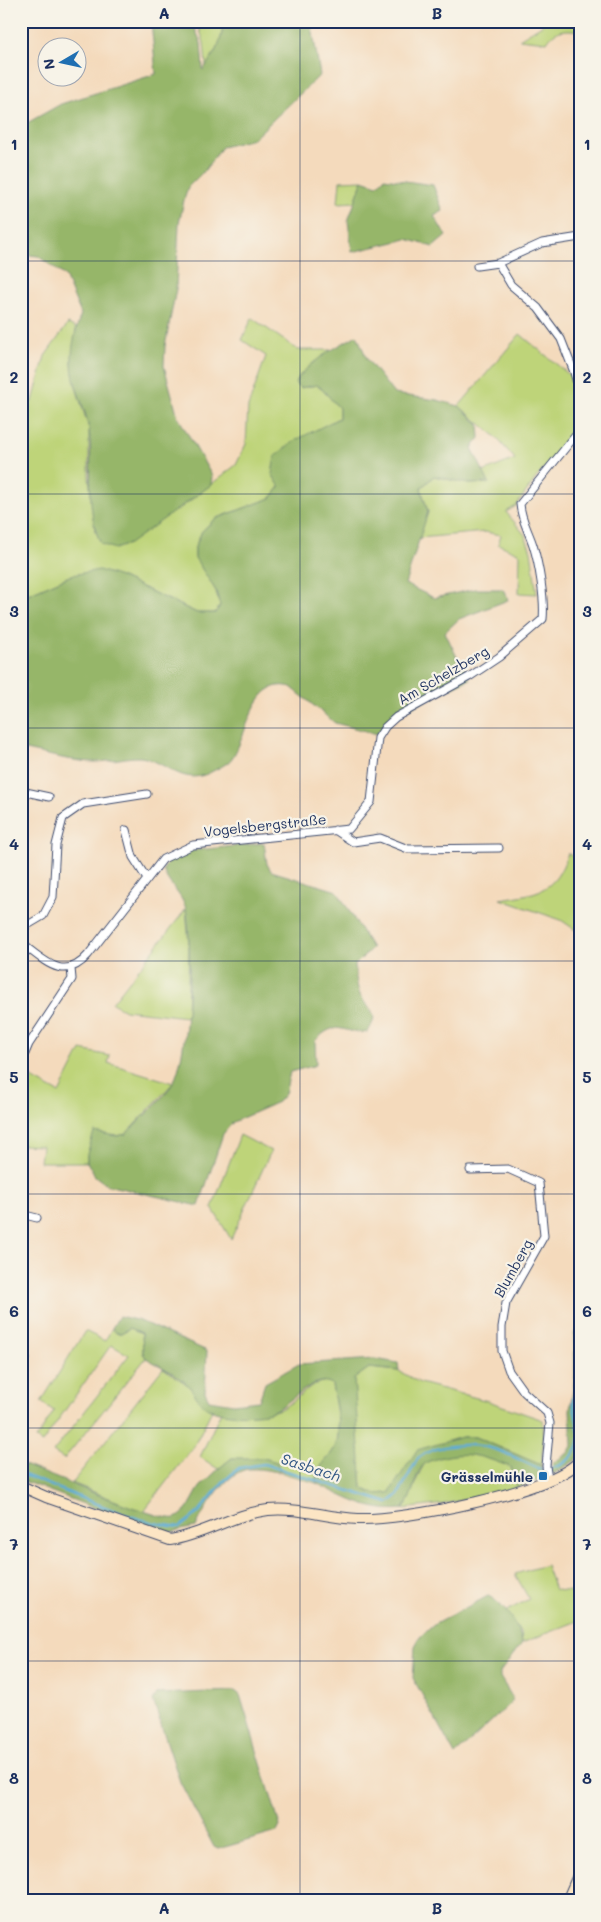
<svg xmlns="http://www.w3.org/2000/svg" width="601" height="1922" font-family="Mali,sans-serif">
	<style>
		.green { fill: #bed479; stroke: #6c826c }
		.forest { fill: #96b669; stroke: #587264 }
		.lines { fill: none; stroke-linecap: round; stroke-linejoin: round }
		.stream { stroke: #5dacd7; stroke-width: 2.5 }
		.street-casing { stroke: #3c496c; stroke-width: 9 }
		.secondary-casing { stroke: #3c496c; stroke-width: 12 }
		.street { stroke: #fff; stroke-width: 7 }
		.secondary { stroke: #fce5c4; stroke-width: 10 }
		.grid { fill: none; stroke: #1b2f5e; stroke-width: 1; stroke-opacity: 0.55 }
		.poi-dot { fill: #1f6fb2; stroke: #f7f3e8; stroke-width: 2 }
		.labels { text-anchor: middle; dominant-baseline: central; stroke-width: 4.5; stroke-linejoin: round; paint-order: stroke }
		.street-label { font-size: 14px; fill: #1b2f5e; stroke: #f7f3e8 }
		.poi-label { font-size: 14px; font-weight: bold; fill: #1b2f5e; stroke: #f7f3e8; text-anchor: end }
		.water-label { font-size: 15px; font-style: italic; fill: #2f5482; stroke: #f7f3e8 }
		.neatline { fill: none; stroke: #1b2f5e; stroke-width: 2 }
		.grid-label { font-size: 16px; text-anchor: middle; font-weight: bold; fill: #1b2f5e }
	</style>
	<rect width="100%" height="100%" fill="#f7f3e8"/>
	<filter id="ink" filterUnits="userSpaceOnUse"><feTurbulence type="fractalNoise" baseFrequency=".02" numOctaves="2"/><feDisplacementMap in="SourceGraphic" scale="10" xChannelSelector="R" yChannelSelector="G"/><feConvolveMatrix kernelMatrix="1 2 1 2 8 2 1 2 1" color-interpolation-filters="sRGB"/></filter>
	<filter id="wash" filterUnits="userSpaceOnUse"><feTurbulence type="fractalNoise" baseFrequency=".0096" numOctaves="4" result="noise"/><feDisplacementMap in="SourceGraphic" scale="20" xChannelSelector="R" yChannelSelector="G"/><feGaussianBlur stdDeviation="1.12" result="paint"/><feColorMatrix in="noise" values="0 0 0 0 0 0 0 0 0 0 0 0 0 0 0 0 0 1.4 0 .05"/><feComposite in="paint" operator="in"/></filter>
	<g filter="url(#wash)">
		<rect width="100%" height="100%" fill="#f4dabc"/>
		<path class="green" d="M197 21H222C225 37 215 53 206 66L204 43Z
			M543 21H580V31C565 29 555 29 547 42L519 39 542 25Z
			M363 180 355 202 338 203 340 181Z
			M252 318 298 350H333L299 376 300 388 317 385 321 388 339 408V418L333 421 271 498 215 519 202 531 195 547V557L216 591 220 606 215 613H197L120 577 72 575 21 597V402L33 401 45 356 68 324 76 328 72 362 76 387 89 429V477L95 532 178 510 236 465 246 444 248 407 266 356 242 340Z
			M520 334 572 377 577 403V424L573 436 536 478 516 506 506 512 525 535 531 551 537 594 519 593 520 554 498 544 501 535 485 532 419 538 428 512 421 488 434 476 469 484 488 483 483 472 515 459 495 436 459 406Z
			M568 853 580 863V933L561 920 500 899C538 893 555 893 568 853Z
			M186 909 189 945 187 1017 125 1010 112 1003Z
			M81 1050 110 1056 108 1063 173 1083 126 1134 117 1136 87 1154V1162H40L42 1146 21 1145V1072L59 1093Z
			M240 1135 271 1151 231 1239 212 1208Z
			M112 1328 116 1333H121L130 1328 142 1333 143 1353 146 1358 64 1459 53 1452 129 1355 111 1345 42 1443 36 1439 54 1411 41 1402 85 1331 105 1341Z
			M21 1346 32 1355 21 1374Z
			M163 1368 188 1385 204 1405 212 1410 194 1446 143 1512 72 1483Z
			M369 1368 399 1371 420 1383 488 1401 543 1420 544 1437 541 1465 475 1437H462L402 1477 389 1493 374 1494 362 1489 353 1379Z
			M327 1381 332 1384C334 1402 343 1430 335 1447 328 1462 315 1465 316 1483L280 1472 277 1462 232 1458 218 1469 200 1457 221 1412C236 1415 265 1415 280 1409 297 1402 307 1383 327 1381Z
			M455 1454H477L511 1467 516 1488 445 1504 403 1509C413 1497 418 1467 428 1461 436 1457 447 1456 455 1454Z
			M546 1565 555 1590 576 1592 580 1590V1620L522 1643 521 1633 505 1612 529 1599 515 1574Z"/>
		<path class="forest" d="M151 21H192L201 43 203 70C213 56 225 39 222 21H311L320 75 253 139 222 147 204 171 188 187 184 200 179 223 176 289 165 346 164 366 178 417 212 476 211 485 129 544 115 549 101 544C84 509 94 467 89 430 86 407 72 386 72 363 71 347 76 329 81 314L65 276 38 256 21 254V120L27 123 61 104 156 74Z
			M384 178 433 185 443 211 434 216 446 236 433 247 407 239 352 252 348 221 363 180 377 185Z
			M357 335 367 359 394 394 437 400 459 406 479 424 480 438 472 448 489 483 469 484 434 476 421 488 428 512 405 584 434 598 475 589H503L508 600 459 619 445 632 456 655 470 679 391 717 377 734 335 723 291 687C253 676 248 735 232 758 229 763 219 768 213 771 185 787 171 766 146 758 132 754 108 763 93 762 69 761 45 754 21 749V597L72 575 99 570 120 577 197 613H215L220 606 216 591 195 558V547L202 531 215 519 271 498 280 487 272 474 275 456 296 440 339 418V408L321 388 317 385 300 388 295 383C307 362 337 347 357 335Z
			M264 843 267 864 271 871 337 891 372 948 355 965C355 974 357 989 361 997 371 1014 380 1011 368 1032 342 1035 338 1017 315 1041L316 1065 290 1072 285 1094 278 1102 233 1122 223 1134 199 1206 107 1185 95 1176 87 1162V1154L94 1132 117 1136 126 1134C139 1120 163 1099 173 1083 189 1056 193 941 186 909 182 894 168 885 163 870L170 859 188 851Z
			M119 1316 140 1321 207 1351 205 1392 209 1400 233 1404 259 1401 265 1383 299 1364 375 1359 398 1363 399 1371 369 1368 354 1379 362 1488 374 1494 389 1493 417 1450 462 1437H475L541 1465 543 1478 516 1488 511 1467C483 1457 469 1450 439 1458 433 1460 426 1461 422 1467 413 1479 414 1496 403 1509 370 1513 345 1497 316 1483 315 1465 328 1462 335 1447 343 1430 334 1402 332 1384 313 1372 287 1410 266 1413 248 1415 221 1417 205 1406 198 1401 194 1392 188 1385 177 1374 160 1366 146 1358L143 1353 142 1333 130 1328 121 1333H116L112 1328Z
			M580 1321V1453L576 1460 553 1474 551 1471 553 1463 568 1453 572 1446 570 1410 575 1375 574 1335Z
			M232 1458H264L277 1462 280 1472C269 1471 252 1466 241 1471 223 1479 203 1510 196 1527L170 1532 152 1530 21 1480V1464C43 1472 163 1523 175 1518 189 1514 193 1496 201 1486 211 1476 221 1466 232 1458Z
			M488 1596C503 1603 520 1627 522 1643L500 1672V1677L512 1697 511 1703 455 1755 413 1678 415 1646 420 1637 435 1624Z
			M235 1691 240 1695 280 1826 277 1832 218 1849 214 1847 180 1782 153 1700 157 1694Z"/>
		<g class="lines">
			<path class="stream" d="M580 1334 577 1342 579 1372 573 1402 580 1437
				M21 1474C69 1491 131 1523 180 1527L198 1513 223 1482 239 1468 264 1464 388 1503 398 1495 418 1458C437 1443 474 1442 497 1450 512 1455 525 1463 540 1469 559 1470 578 1458 580 1438"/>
		</g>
	</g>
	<g filter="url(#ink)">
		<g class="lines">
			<defs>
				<path id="street" d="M498 263 511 285 538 308 561 339 574 372 580 395
					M477 266 498 263 542 243 580 237
					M21 791 49 797
					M126 830 133 857 147 879
					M335 830 353 842 380 838 408 849 499 848
					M21 929 43 916 53 897 56 845 63 818 83 804 147 794
					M21 943C44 960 64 983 88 955L163 859 193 845 349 829 371 802 378 738 385 727 396 717 469 677 499 657 543 619C545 599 539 564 533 545 528 530 521 519 520 504L580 430
					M21 1063 29 1044 72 979 71 968
					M470 1170 508 1169 539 1183 544 1236 506 1303 502 1327V1351L509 1371 524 1392 547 1413 550 1423 546 1466 548 1480
					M21 1214 37 1218"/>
				<path id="secondary" d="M21 1486 46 1497 170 1540C204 1535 233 1514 268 1510 298 1507 328 1518 358 1519 400 1521 555 1492 580 1460
					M567 1901 580 1871"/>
			</defs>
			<use href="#street" class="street-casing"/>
			<use href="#secondary" class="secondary-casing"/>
			<use href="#street" class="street"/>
			<use href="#secondary" class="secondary"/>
		</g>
	</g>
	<path class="grid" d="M300 21V1901M21 261H580M21 494H580M21 728H580M21 961H580M21 1194H580M21 1428H580M21 1661H580"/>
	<rect class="poi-dot" x="538" y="1471" width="10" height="10" rx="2.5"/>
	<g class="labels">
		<g class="street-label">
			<text transform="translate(443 675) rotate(-30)">Am Schelzberg</text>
			<text transform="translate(265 825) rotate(-6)">Vogelsbergstraße</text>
			<text transform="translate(513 1268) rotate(-61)">Blumberg</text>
		</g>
		<g class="poi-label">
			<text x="533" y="1476">Grässelmühle</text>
		</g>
		<g class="water-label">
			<text transform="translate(311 1467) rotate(18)">Sasbach</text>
		</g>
	</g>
	<rect width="601" height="1922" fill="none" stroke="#f7f3e8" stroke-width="55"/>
	<g transform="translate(62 62) rotate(261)"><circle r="24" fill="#f7f3e8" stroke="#9fa5b1"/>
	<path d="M0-4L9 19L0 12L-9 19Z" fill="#1f6fb2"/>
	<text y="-8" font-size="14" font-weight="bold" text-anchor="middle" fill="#1b2f5e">N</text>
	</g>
	<rect x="28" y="28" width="546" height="1866" class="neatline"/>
	<g class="grid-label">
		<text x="164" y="19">A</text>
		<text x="437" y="19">B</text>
		<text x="14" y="150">1</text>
		<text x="587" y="150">1</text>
		<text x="14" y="383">2</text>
		<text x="587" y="383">2</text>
		<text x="14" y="617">3</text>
		<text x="587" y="617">3</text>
		<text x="14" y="850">4</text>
		<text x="587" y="850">4</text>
		<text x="14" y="1083">5</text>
		<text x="587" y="1083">5</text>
		<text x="14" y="1317">6</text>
		<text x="587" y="1317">6</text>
		<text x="14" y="1550">7</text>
		<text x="587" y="1550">7</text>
		<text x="14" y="1784">8</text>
		<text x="587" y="1784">8</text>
		<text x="164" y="1914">A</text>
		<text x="437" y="1914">B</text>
	</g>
</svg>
